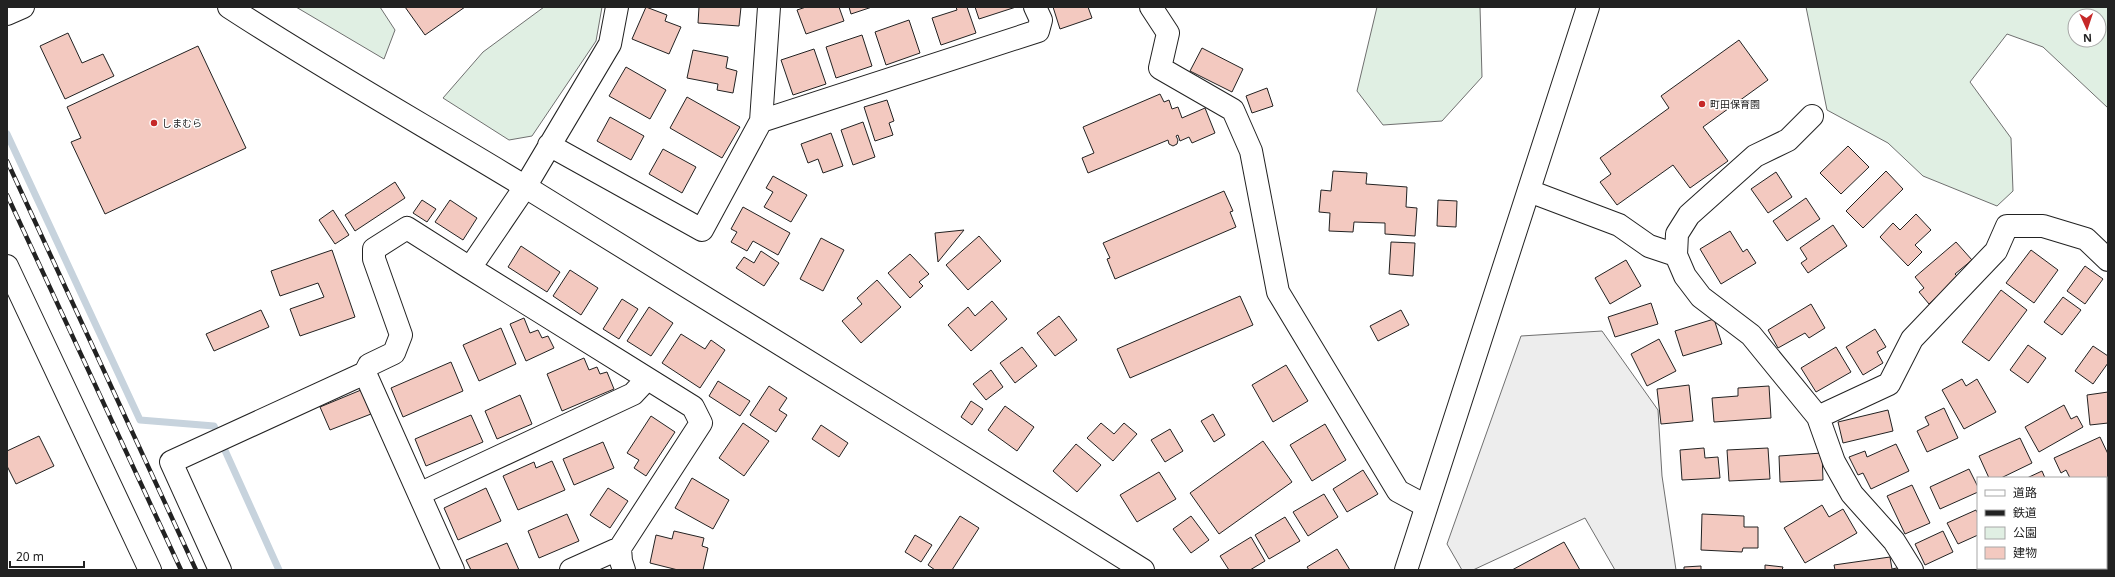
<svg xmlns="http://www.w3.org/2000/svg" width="2115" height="577" font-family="'Noto Sans','Noto Sans JP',sans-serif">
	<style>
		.green { fill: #e0efe3; stroke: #6f6f6f; fill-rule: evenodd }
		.parking { fill: #ededed; stroke: #6f6f6f }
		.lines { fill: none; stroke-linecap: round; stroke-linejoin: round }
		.stream { stroke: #c7d3dd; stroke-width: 7 }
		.building { fill: #f3c9c0; stroke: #222 }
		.street-casing { stroke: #222; stroke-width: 24 }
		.secondary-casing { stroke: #222; stroke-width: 24 }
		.street { stroke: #fff; stroke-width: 22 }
		.secondary { stroke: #fff; stroke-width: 22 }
		.rail-casing { stroke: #222; stroke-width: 4.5 }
		.rail { stroke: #fff; stroke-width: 3; stroke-dasharray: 9; stroke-linecap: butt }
		.poi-dot { fill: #c62828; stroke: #fff; stroke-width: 1.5 }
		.labels { text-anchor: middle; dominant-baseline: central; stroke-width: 3; stroke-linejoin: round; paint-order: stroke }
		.poi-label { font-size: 10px; fill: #222; stroke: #fff; text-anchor: start }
	</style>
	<rect width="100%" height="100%" fill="#fff"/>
	<path class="green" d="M296 7H380L395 30 384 59Z
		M544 7H602L596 41 532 136 509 140 443 98 483 52Z
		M1377 7H1480L1482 77 1442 121 1383 125 1357 91Z
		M1806 7H2108V108L2043 47 2007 34 1970 82 2011 138 2013 191 1997 206 1923 176 1888 143 1827 110ZM2075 16H2099V40H2075Z"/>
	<path class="parking" d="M1602 331 1658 410 1662 476 1676 570H1615L1585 518 1473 570H1462L1447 544 1521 336Z"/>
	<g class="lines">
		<path class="stream" d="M7 134 140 420 214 426 279 570"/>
	</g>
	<path class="building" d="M405 7H465L425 35Z
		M646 7 667 15 665 21 681 27 669 54 632 39Z
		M699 7H741L739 26 698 23Z
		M806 7H839L844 21 806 34 797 10Z
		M849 7H872L851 14Z
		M956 7H967L976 33 941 45 932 18 957 10Z
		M975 7H1016L979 19Z
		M1053 7H1088L1092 18 1060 29Z
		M909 20 920 53 886 65 875 32Z
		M68 33 82 63 103 54 114 76 65 99 40 46Z
		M862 35 872 66 836 78 826 47Z
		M1739 40 1768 80 1703 127 1728 161 1690 188 1673 165 1617 205 1600 182 1611 174 1600 158 1669 108 1661 96Z
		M198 46 246 148 105 214 71 142 81 138 67 107Z
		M1202 48 1243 69 1232 92 1190 71Z
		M814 49 826 84 793 95 781 60Z
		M693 50 728 57 726 68 737 71 733 93 717 90 718 84 687 78Z
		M626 67 666 90 650 119 609 96Z
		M1267 88 1273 106 1252 113 1246 96Z
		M1160 94 1164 102 1169 100 1172 109 1178 107 1182 118 1205 108 1215 133 1192 143 1189 137 1180 141 1178 135 1176 136 1178 140 1177 144 1173 146 1169 144 1168 140 1088 173 1082 158 1094 153 1083 127Z
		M687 97 740 127 722 158 670 128Z
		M887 100 894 121 889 123 893 135 875 141 864 107Z
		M610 117 644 136 631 160 597 141Z
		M863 122 875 157 853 165 841 130Z
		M831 133 843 166 823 173 818 159 808 163 801 144Z
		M1848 146 1869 167 1841 194 1820 173Z
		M663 149 696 167 682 193 649 174Z
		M1333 171 1367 173 1366 184 1407 187 1406 207 1417 208 1415 236 1385 234V223L1354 222 1353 232 1329 231 1330 213 1319 212 1321 190 1331 191Z
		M1886 171 1903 189 1863 228 1846 211Z
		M1776 172 1792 197 1768 213 1751 189Z
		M773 176 807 195 791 222 764 207 773 192 766 188Z
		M395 182 405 198 355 231 345 215Z
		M1224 191 1233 211 1230 212 1236 227 1115 279 1107 259 1110 258 1103 243Z
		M1806 198 1820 219 1787 241 1773 221Z
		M422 200 436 209 427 222 413 213Z
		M450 200 477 218 463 240 435 222Z
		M1438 200 1457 201 1456 227 1437 226Z
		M743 207 790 233 778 255 753 241 747 251 731 242 737 232 731 229Z
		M333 210 349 235 335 244 319 220Z
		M1916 214 1931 230 1915 245 1922 252 1908 266 1880 237 1893 223 1900 230Z
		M1833 225 1847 246 1808 273 1801 263 1807 259 1800 248Z
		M964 230 938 262 935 233Z
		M1730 231 1743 252 1747 249 1756 263 1721 284 1700 249Z
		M979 236 1001 261 968 290 946 265Z
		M821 238 844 250 823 291 800 279Z
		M1391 242 1415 243 1413 276 1389 274Z
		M1956 242 1972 260 1955 274 1959 278 1929 304 1919 292 1924 288 1915 277Z
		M521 246 560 272 547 292 508 267Z
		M332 250 355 317 300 336 290 309 324 297 318 283 280 296 271 271Z
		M2031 250 2058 270 2034 303 2006 283Z
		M761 251 779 263 764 286 736 268 744 257 754 263Z
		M910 254 929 274 919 282 923 286 910 298 888 273Z
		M1626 260 1641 286 1610 304 1595 278Z
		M2085 266 2103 279 2085 304 2067 291Z
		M570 270 598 288 581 315 553 296Z
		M877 280 901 307 861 343 842 321 862 304 857 298Z
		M2001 290 2027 310 1989 361 1962 342Z
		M1240 296 1253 325 1130 378 1117 349Z
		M2063 297 2081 310 2062 335 2044 322Z
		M622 299 638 309 619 339 603 329Z
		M992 301 1007 319 971 351 948 325 968 307 975 316Z
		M1651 303 1658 324 1615 337 1608 317Z
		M1811 304 1825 328 1809 338 1805 333 1778 348 1768 330Z
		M649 307 673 323 651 356 627 341Z
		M261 310 269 327 214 351 206 334Z
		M1401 310 1409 325 1378 341 1370 326Z
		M1059 316 1077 340 1055 356 1037 333Z
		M524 318 530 333 538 330 542 338 548 336 554 348 526 361 510 324Z
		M1714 319 1722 344 1683 356 1675 331Z
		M501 328 516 364 479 381 463 345Z
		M1875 329 1886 347 1877 352 1883 363 1863 375 1846 347Z
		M681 334 705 349 711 340 725 350 700 388 662 363Z
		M1659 339 1676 371 1647 386 1631 354Z
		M2028 345 2046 358 2028 383 2010 370Z
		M2093 346 2108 356V363L2093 384 2075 371Z
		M1022 347 1037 366 1015 383 1000 363Z
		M1836 347 1851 372 1816 392 1801 368Z
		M584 358 589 370 597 367 600 374 607 372 614 389 562 411 547 374Z
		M451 362 463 391 403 417 391 388Z
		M1286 365 1308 401 1273 422 1252 385Z
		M991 370 1003 387 986 400 973 384Z
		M1962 379 1966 386 1977 379 1996 412 1964 429 1942 390Z
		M718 381 750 401 740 416 709 396Z
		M1689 385 1693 421 1661 424 1657 389Z
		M769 386 787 398 779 410 787 415 776 432 750 415Z
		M1769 386 1771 418 1714 422 1712 398 1738 396V388Z
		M361 390 371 414 330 430 320 407Z
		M2108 392V423L2090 425 2087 395Z
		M520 395 532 424 497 439 485 411Z
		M971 401 983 409 972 425 961 417Z
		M2064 405 2071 419 2077 416 2083 427 2039 452 2025 427Z
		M1005 406 1034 427 1017 451 988 430Z
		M1944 408 1958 438 1927 452 1917 431 1929 425 1925 417Z
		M1888 410 1893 431 1843 443 1838 422Z
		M1213 414 1225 435 1214 442 1201 421Z
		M471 415 483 442 426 466 415 439Z
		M651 416 675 432 646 476 634 468 639 460 627 453Z
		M743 423 769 441 744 476 719 458Z
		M1101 423 1114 434 1124 423 1137 434 1113 461 1087 438Z
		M1325 424 1346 460 1312 481 1290 445Z
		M821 425 848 443 839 457 812 439Z
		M1170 429 1183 451 1165 462 1151 440Z
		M39 436 54 466 16 484 7 466V451Z
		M2100 437 2108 454V479L2070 478 2066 470 2061 473 2054 458Z
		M2020 438 2032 463 2001 478H1989L1979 456Z
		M1263 441 1292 482 1219 534 1190 493Z
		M603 442 614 468 574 485 563 459Z
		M1076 444 1101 465 1077 492 1053 471Z
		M1896 444 1909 471 1871 489 1863 473 1858 475 1849 457 1865 451 1867 457Z
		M1704 448 1705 458 1718 457 1720 478 1682 480 1680 450Z
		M1768 448 1770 479 1729 481 1727 450Z
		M1822 453 1823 480 1780 482 1779 456Z
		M552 461 565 490 518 510 503 476 534 462 536 468Z
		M1969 469 1978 487V492L1940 509 1930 487Z
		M1363 470 1378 494 1347 512 1333 489Z
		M2042 471 2045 478H2027Z
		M1159 472 1176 499 1137 522 1120 495Z
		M692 478 729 500 713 529 675 508Z
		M1912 485 1930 523 1905 534 1887 496Z
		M486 488 501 521 458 540 444 508Z
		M608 488 628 501 610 528 590 515Z
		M1324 494 1338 517 1308 536 1293 512Z
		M1822 505 1829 517 1843 509 1857 533 1805 563 1784 528Z
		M1976 510 1978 514V535L1958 544 1947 523Z
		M567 514 579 541 539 558 528 531Z
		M1702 514 1744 516V527H1758V548H1743L1742 552 1701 550Z
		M960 516 979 528 952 570H935L928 565Z
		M1191 516 1209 540 1191 553 1173 529Z
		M1285 517 1300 541 1269 559 1255 535Z
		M674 531 704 538 702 546 708 548 703 570H678L650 563 656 535 672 539Z
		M1943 531 1953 552 1925 565 1915 544Z
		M915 535 932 545 921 562 905 552Z
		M1251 537 1265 561 1250 570H1229L1220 556Z
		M1564 542 1580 570H1512Z
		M507 543 519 570H471L466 560Z
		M1337 549 1350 570H1309L1307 567Z
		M1890 557 1892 569 1901 567 1902 570H1835L1834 565Z
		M1765 565 1783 567 1782 570H1765Z
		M1701 566V570H1684V567Z
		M2014 568H2034L2035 570H2010Z
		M2052 568H2070L2065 570H2053Z"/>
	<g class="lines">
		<defs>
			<path id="street" d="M617 7 610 44 525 187 470 268 693 407 701 423 620 548 621 561 624 570
				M1151 7 1168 33 1160 68 1233 110 1251 151 1278 292 1398 491 1426 506
				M7 14 23 7
				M761 121 1038 31 1041 20 1035 7
				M549 145 702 230 761 121 769 7
				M1529 191 1619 225 1649 246 1676 255 1685 276 1701 297 1751 335 1818 417 1834 462 1852 494 1894 541 1912 570
				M1676 255 1677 234 1689 215 1755 156 1788 140 1812 116
				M7 266 150 570
				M365 373 453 570
				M1818 417 1889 384 1912 339 1996 251 2007 226H2043L2086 239 2108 260
				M419 494 633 394 647 379
				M220 570 171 462 365 373 369 365 394 353 401 335 374 259V249L407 228 470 268
				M571 570 620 548"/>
			<path id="secondary" d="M229 7C327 71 429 128 529 189 734 314 939 442 1143 570
				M1406 570 1588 7"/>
		</defs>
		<use href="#street" class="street-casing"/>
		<use href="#secondary" class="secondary-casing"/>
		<use href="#street" class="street"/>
		<use href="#secondary" class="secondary"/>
		<defs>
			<path id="rail" d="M7 161 196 570
				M7 195 181 570"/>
		</defs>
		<use href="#rail" class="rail-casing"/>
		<use href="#rail" class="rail"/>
	</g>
	<g class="poi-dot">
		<circle cx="1702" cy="104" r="4"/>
		<circle cx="154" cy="123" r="4"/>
	</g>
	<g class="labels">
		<g class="poi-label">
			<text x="1710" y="104">町田保育園</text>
			<text x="162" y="123">しまむら</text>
		</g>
	</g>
	<rect width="2115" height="577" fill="none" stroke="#222222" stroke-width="16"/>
	<rect x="1977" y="477" width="130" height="92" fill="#ffffff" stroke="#a7a7a7"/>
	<rect x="1985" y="490" width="20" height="6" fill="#ffffff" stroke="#a7a7a7"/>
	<text x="2013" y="497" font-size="12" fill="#222222">道路</text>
	<rect x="1985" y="510" width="20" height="6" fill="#222222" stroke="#a7a7a7"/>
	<text x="2013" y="517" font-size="12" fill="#222222">鉄道</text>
	<rect x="1985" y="527" width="20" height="12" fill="#e0efe3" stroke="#a7a7a7"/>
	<text x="2013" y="537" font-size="12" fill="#222222">公園</text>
	<rect x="1985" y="547" width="20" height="12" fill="#f3c9c0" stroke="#a7a7a7"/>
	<text x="2013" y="557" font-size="12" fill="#222222">建物</text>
	<g transform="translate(2087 28) rotate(177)"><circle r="19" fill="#ffffff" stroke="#a7a7a7"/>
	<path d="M0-3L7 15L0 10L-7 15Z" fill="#c62828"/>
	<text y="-6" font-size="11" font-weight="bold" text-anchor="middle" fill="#222222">N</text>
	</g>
	<path d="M10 561v6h74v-6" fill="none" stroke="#222222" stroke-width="2"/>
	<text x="16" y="561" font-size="12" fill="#222222" stroke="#ffffff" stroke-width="3" paint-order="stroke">20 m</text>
</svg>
